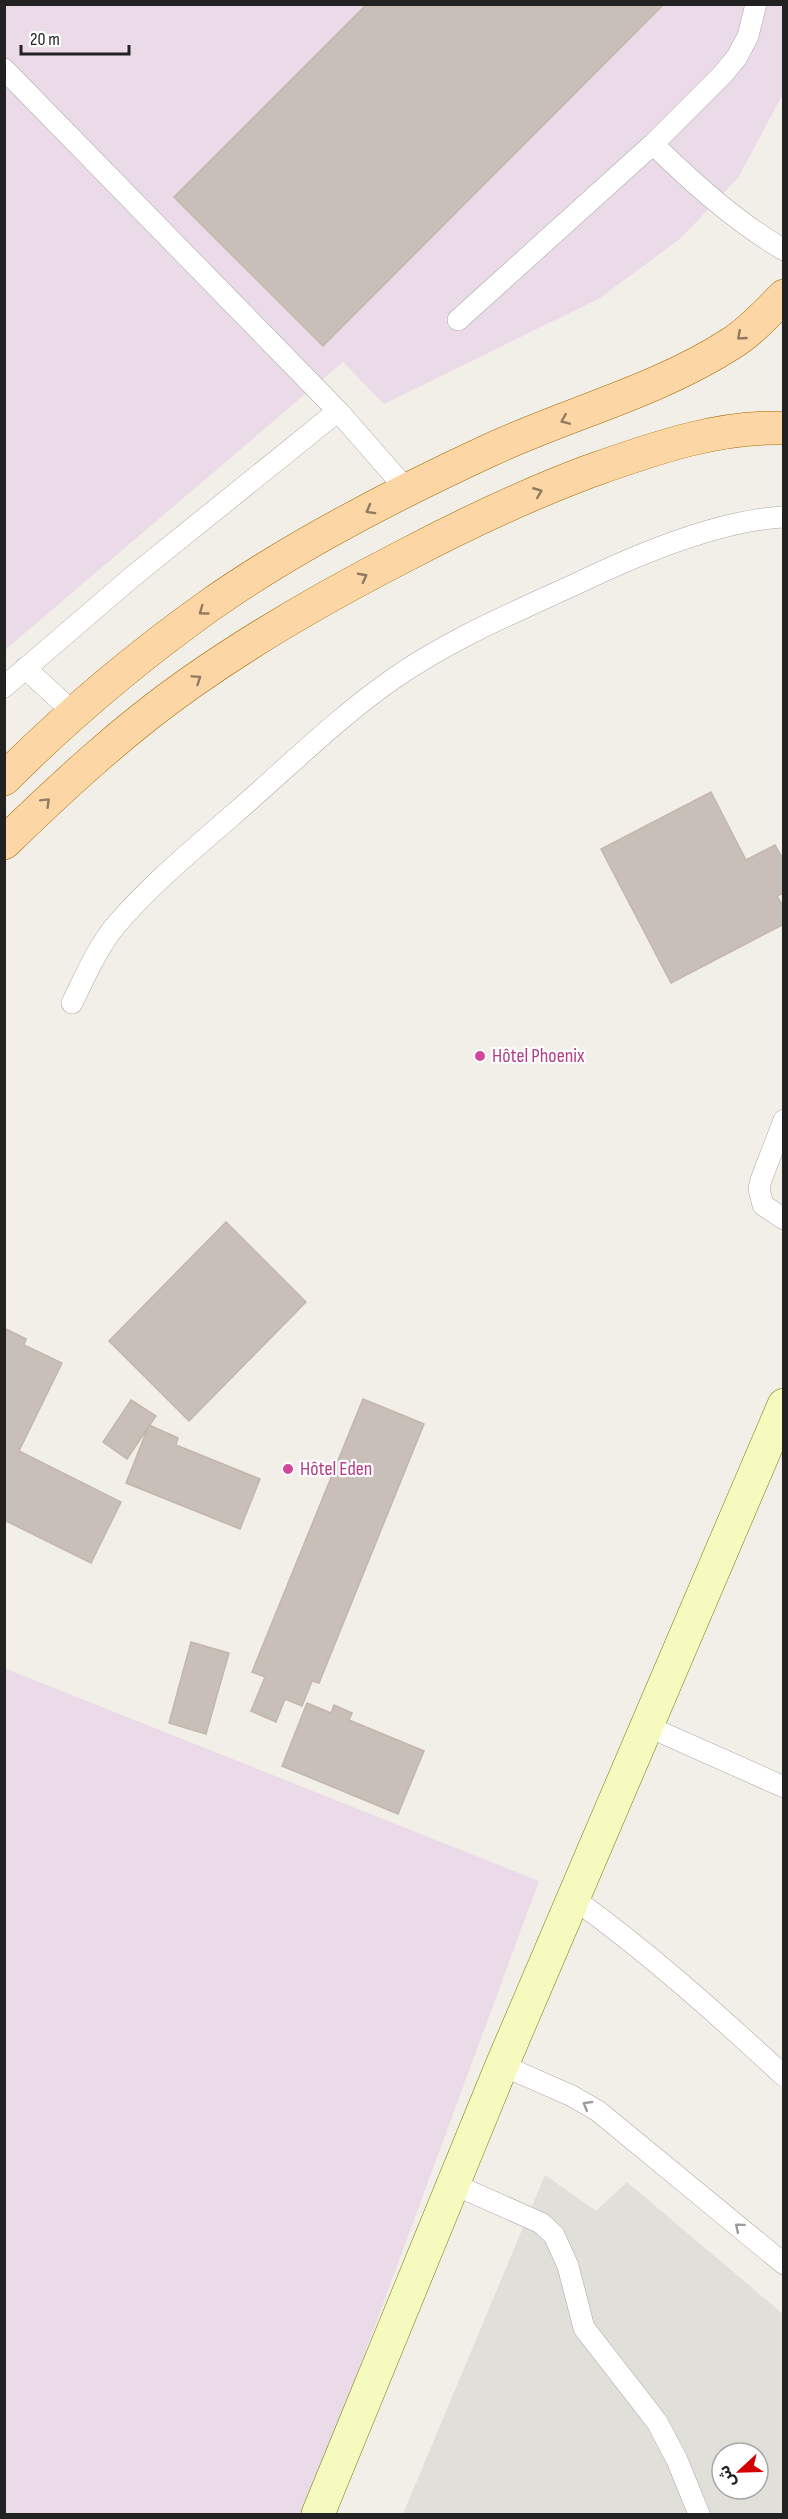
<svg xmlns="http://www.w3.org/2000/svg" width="788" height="2519" font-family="'Sofia Sans Condensed','Noto Sans Arabic',sans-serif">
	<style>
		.industrial { fill: #ebdbe8 }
		.airport { fill: #e1dfda; fill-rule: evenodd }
		.building { fill: #c7bfb8; stroke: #c4b6ab; stroke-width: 1.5 }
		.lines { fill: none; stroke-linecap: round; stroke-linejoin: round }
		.service-casing { stroke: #a9a9a9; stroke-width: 22 }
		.secondary-casing { stroke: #707d05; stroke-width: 34 }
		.primary-casing { stroke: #a06b00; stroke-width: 34 }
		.service { stroke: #fff; stroke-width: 21 }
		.secondary { stroke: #f7fabf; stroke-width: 33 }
		.primary { stroke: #fcd6a4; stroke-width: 33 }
		.oneway { stroke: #8f7c63 }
		.oneway2 { stroke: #9c9c9c }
		.hotel-dot { fill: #d1479c; stroke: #fff; stroke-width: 2 }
		.labels { text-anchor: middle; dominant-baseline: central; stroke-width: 4.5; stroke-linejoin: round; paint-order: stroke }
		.hotel-label { font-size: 20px; fill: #b23c85; stroke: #fff; text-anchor: start }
	</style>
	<rect width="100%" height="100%" fill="#f2efe9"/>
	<path class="industrial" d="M5 5H783V94L738 178 681 238 600 298 384 404 343 362 5 650Z
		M4 1668 539 1881 335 2434 300 2514H5Z"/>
	<path class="airport" d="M545 2175 596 2211 627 2182 783 2314V2514H403ZM722 2453H758V2489H722Z"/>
	<path class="building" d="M367 4H664L323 346 174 197Z
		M711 792 746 860 775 845 784 861V893L777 896 784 908V924L671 983 601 849Z
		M226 1222 306 1302 189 1421 109 1341Z
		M4 1328 26 1339 24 1345 62 1363 19 1451 121 1502 91 1563 4 1520Z
		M363 1399 424 1424 319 1683 312 1681 302 1706 285 1699 276 1722 251 1711 265 1677 252 1672Z
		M131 1400 156 1416 127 1459 103 1442Z
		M149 1425 178 1438 176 1445 260 1479 240 1529 126 1483Z
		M191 1642 229 1653 206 1734 169 1723Z
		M307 1703 331 1713 334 1705 352 1713 349 1720 424 1751 398 1814 282 1766Z"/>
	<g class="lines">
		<defs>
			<path id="service" d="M4 69 338 411 407 490
				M653 144C693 183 735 221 784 250
				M458 320 653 144 723 74 737 57 748 36 756 4
				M25 668 74 713
				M4 687 132 577 338 411
				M72 1003C85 977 97 948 116 925 151 884 194 849 235 813 287 768 337 718 393 679 450 639 515 612 578 583 636 555 719 520 784 517
				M784 1120 761 1180 759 1189 763 1205 784 1219
				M647 1726 784 1787
				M573 1898C648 1952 716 2013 784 2076
				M502 2065 572 2096 598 2111 784 2264
				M453 2184 541 2223 554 2235 568 2266 584 2328 657 2422 677 2460 699 2514"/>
			<path id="secondary" d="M318 2514 502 2065 784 1405"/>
			<path id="primary" d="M4 779C68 715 137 657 210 605 294 546 397 493 490 450 570 413 658 391 732 343 751 331 768 312 784 296
				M4 843C63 786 123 730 190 683 258 635 330 594 404 556 465 524 526 495 590 471 653 449 716 426 784 428"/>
		</defs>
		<use href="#service" class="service-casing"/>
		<use href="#secondary" class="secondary-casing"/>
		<use href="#primary" class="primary-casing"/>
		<use href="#service" class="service"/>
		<use href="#secondary" class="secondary"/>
		<use href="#primary" class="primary"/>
	</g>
	<defs><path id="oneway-chevron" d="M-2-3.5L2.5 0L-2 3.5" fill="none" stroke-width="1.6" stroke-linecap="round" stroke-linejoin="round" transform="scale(1.5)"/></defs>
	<g class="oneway">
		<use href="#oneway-chevron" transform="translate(741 336) rotate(139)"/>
		<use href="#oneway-chevron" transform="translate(565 420) rotate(157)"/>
		<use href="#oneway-chevron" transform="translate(538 492) rotate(-22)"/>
		<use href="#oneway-chevron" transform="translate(370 510) rotate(151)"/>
		<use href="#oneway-chevron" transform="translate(363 577) rotate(-28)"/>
		<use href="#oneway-chevron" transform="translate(203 611) rotate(144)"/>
		<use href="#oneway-chevron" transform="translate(197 679) rotate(-34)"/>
		<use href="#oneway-chevron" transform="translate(46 802) rotate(-45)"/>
	</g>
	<g class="oneway2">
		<use href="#oneway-chevron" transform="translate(587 2105) rotate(-149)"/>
		<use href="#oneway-chevron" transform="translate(739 2227) rotate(-140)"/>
	</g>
	<g class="hotel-dot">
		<circle cx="480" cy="1056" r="6"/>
		<circle cx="288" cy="1469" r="6"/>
	</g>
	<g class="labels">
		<g class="hotel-label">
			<text x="492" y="1056">Hôtel Phoenix</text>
			<text x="300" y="1469">Hôtel Eden</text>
		</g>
	</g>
	<rect width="788" height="2519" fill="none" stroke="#222222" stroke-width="12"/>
	<g transform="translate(740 2471) rotate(248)"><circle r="28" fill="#ffffff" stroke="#a7a7a7" stroke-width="1.5"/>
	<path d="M0-4.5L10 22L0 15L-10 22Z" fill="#d40000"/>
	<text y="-9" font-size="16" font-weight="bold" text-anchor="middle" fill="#222222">ش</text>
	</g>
	<path d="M21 45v9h108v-9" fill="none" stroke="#222222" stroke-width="3"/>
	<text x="30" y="45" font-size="18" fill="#222222" stroke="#ffffff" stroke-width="4.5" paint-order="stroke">20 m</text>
</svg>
